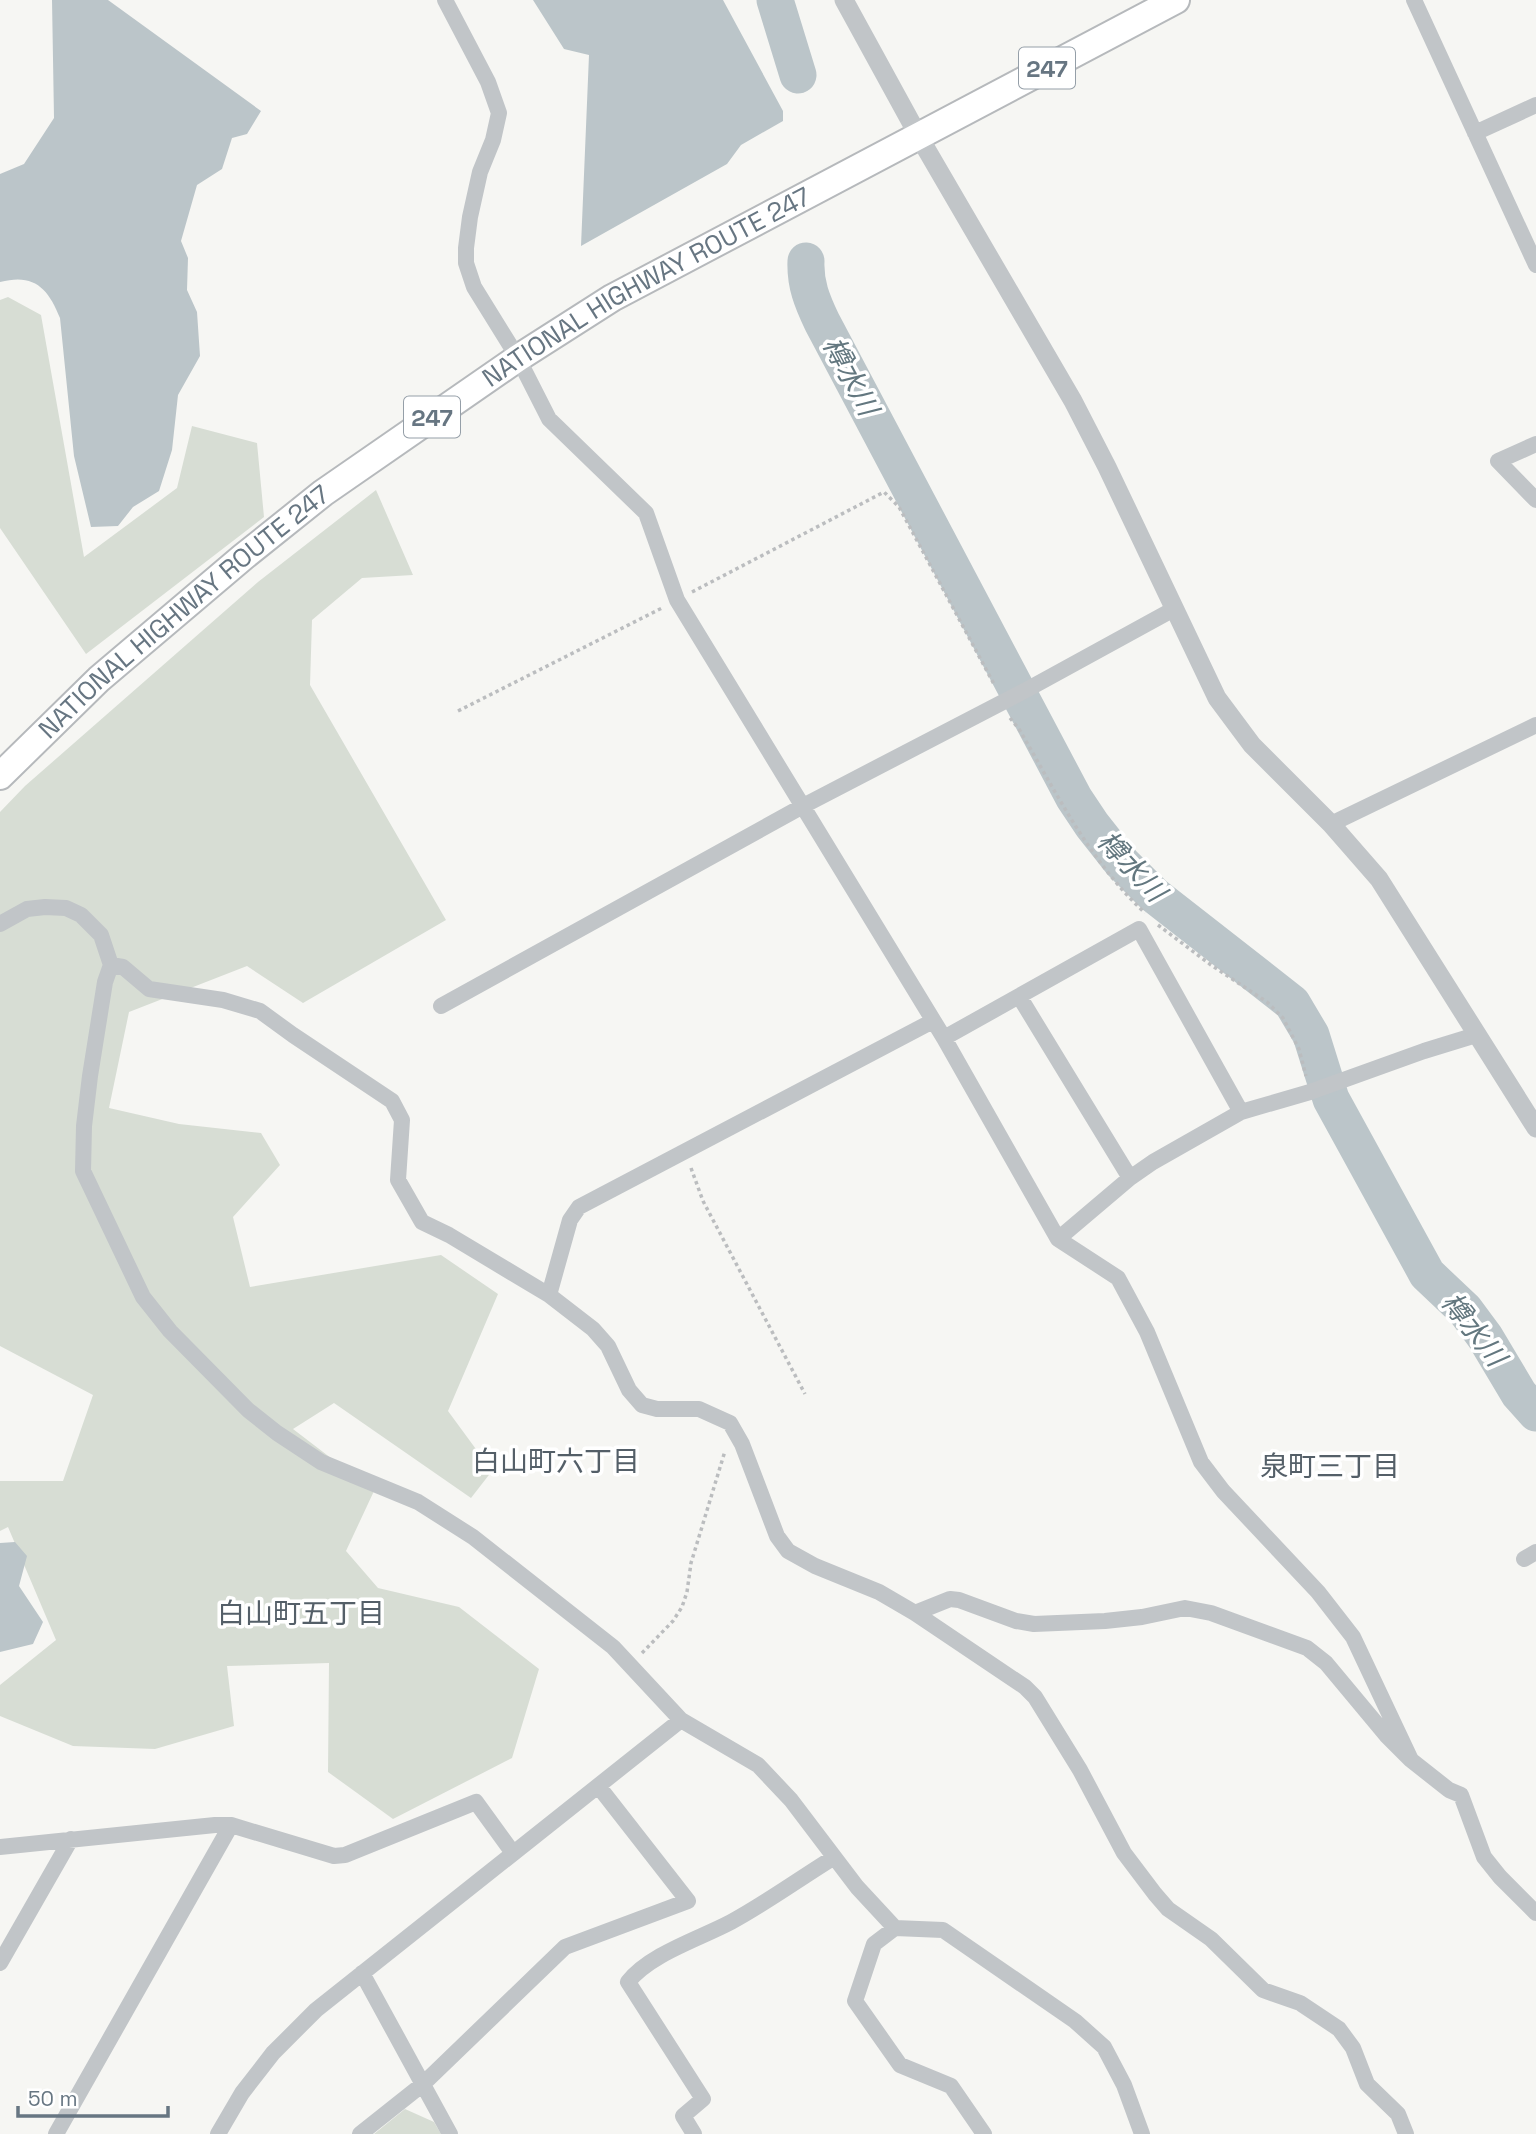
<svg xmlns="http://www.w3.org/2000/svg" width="1536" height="2134" font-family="'Space Grotesk','Noto Sans JP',sans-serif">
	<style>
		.green { fill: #d7ddd4 }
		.water { fill: #bbc5c9 }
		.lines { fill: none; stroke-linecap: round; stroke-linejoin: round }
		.river { stroke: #bbc5c9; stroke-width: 37 }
		.trunk-casing { stroke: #b6b9bc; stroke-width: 30 }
		.path { stroke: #bbbdbf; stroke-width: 3.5; stroke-dasharray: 3.5 3.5; stroke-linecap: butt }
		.minor { stroke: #c1c5c8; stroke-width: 16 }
		.tertiary { stroke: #c1c5c8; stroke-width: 19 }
		.trunk { stroke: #fff; stroke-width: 26 }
		.labels { text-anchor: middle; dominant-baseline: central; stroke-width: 7; stroke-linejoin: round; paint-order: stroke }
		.shield { fill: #fff; stroke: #959fa8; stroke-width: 2 }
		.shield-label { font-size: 24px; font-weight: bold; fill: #677682 }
		.street-label { font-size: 26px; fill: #677682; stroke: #fff }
		.water-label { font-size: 28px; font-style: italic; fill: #63777f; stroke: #fff }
		.neighbourhood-label { font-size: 28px; fill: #545f68; stroke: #fff }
	</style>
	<rect width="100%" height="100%" fill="#f6f6f3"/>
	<path class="green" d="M8 297 41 315 84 557 177 488 192 426 257 443 264 517 86 654 0 528V300Z
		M376 490 413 575 362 578 312 620 310 685 446 920 303 1003 247 966 129 1012 109 1108 179 1124 261 1133 280 1165 233 1217 250 1287 441 1255 498 1294 448 1411 492 1471 471 1498 334 1403 293 1429 374 1491 346 1551 378 1588 459 1607 539 1669 512 1758 393 1819 328 1772 329 1663 227 1666 234 1726 155 1749 73 1746 0 1716V1685L56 1640 8 1527 0 1531V1481H63L93 1395 0 1346V812L25 786 258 582Z
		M405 2109 434 2122 441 2134H374Z"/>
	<path class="water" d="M52 0H108L261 111 247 134 232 138 222 169 197 185 181 241 188 258 187 290 197 312 200 356 178 395 172 450 159 491 133 507 118 526 91 527 74 456 60 318C48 288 34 273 0 282V174L24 164 54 118Z
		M533 0H723L783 111V121L741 145 727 164 581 246 589 55 564 49Z
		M15 1542 27 1556 19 1586 43 1622 33 1644 0 1652V1543Z"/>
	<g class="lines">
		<path class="river" d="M775 0 798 75
			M806 261C805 284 812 301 822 322L1074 798 1092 825 1122 863 1154 895 1292 1003 1311 1035 1331 1099 1427 1274 1465 1310 1485 1337 1519 1394 1536 1413"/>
		<defs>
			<g id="trunk">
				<path id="s1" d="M0 776 99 679 243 557 323 493 518 358 612 298 1176 0"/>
			</g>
		</defs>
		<use href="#trunk" class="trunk-casing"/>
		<path class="path" d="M692 592 884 492 899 507 995 686
			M458 711 664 607
			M1010 718 1019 729C1056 792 1090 862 1145 913
			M1158 925 1211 965 1267 1002 1283 1018 1299 1049 1306 1076
			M691 1168 703 1201 805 1394
			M642 1653 673 1621 682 1607 687 1592 691 1563 725 1451"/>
		<path class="minor" d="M445 0 488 82 499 113 493 140 480 172 470 217 466 248V263L474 287 518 358 549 419 646 513 677 600 944 1038 1058 1239 1118 1278 1147 1332 1201 1462 1223 1491 1318 1592 1353 1637 1411 1760
			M1414 0 1536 265
			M1475 133 1536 105
			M1536 444 1498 461 1536 500
			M1331 824 1536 725
			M0 924 27 909 45 907 66 908 81 915 101 935 111 965 105 982 90 1076 84 1126 83 1171 143 1297 170 1331 248 1410 277 1433 321 1462 418 1502 473 1537 613 1647 681 1720 758 1765 791 1800 857 1887 895 1928
			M111 965 123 967 149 989 223 1000 260 1011 293 1035 392 1101 402 1120 398 1180 422 1222 449 1235 549 1295 593 1329 608 1346 629 1390 642 1405 657 1409H699L730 1423 742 1444 777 1536 788 1551 815 1566 879 1592 915 1613 950 1599 959 1600 1016 1621 1034 1624 1105 1621 1142 1617 1185 1608 1211 1613 1307 1648 1326 1663 1386 1735 1411 1760 1449 1790 1461 1795 1484 1857 1500 1877 1536 1913
			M1019 996 1130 1178
			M441 1006 803 806 1028 689 1174 609
			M944 1038 1139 929 1241 1112
			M1058 1239 1130 1178 1153 1162 1241 1112 1310 1092 1424 1051 1476 1035
			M549 1295 570 1220 579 1207 933 1021
			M1524 1559 1536 1552
			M915 1613 1025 1687 1035 1697 1080 1770 1124 1853 1155 1894 1168 1909 1211 1939 1263 1990 1300 2003 1339 2029 1353 2048 1367 2084 1398 2114 1406 2134
			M0 1847 215 1825H231L334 1856 345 1855 476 1802 513 1853
			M0 1963 71 1839
			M362 1973 450 2134
			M56 2134 231 1825
			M218 2134 242 2093 273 2053 316 2010 681 1720
			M360 2134 423 2084 565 1947 688 1901 599 1787
			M694 2134 683 2116 703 2099 628 1982C650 1954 699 1939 731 1922 766 1903 799 1879 833 1858
			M984 2134 951 2086 900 2065 855 2001 874 1944 895 1928 943 1930 1075 2021 1104 2047 1124 2085 1142 2134"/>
		<path class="tertiary" d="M844 0 918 135 1073 401 1107 467 1217 698 1252 745 1331 824 1379 879 1536 1128"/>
		<use href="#trunk" class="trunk"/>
	</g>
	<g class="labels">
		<g class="shield">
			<rect x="1019" y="47.5" width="56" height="41" rx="5"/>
			<rect x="404" y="396.5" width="56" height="41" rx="5"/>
		</g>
		<g class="shield-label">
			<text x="1047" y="68">247</text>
			<text x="432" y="417">247</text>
		</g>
		<g class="street-label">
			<text stroke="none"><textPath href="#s1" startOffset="814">NATIONAL HIGHWAY ROUTE 247</textPath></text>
			<text stroke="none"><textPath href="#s1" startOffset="247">NATIONAL HIGHWAY ROUTE 247</textPath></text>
		</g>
		<g class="water-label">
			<text transform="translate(851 376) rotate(62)">樽水川</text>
			<text transform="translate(1132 866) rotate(47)">樽水川</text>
			<text transform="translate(1474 1329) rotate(52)">樽水川</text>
		</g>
		<g class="neighbourhood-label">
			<text x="556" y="1461">白山町六丁目</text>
			<text x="1330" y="1466">泉町三丁目</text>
			<text x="301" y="1613">白山町五丁目</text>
		</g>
	</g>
	<path d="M18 2106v10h150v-10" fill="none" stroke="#677682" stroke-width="3.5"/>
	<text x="28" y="2106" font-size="21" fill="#677682" stroke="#ffffff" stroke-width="5" paint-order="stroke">50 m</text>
</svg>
